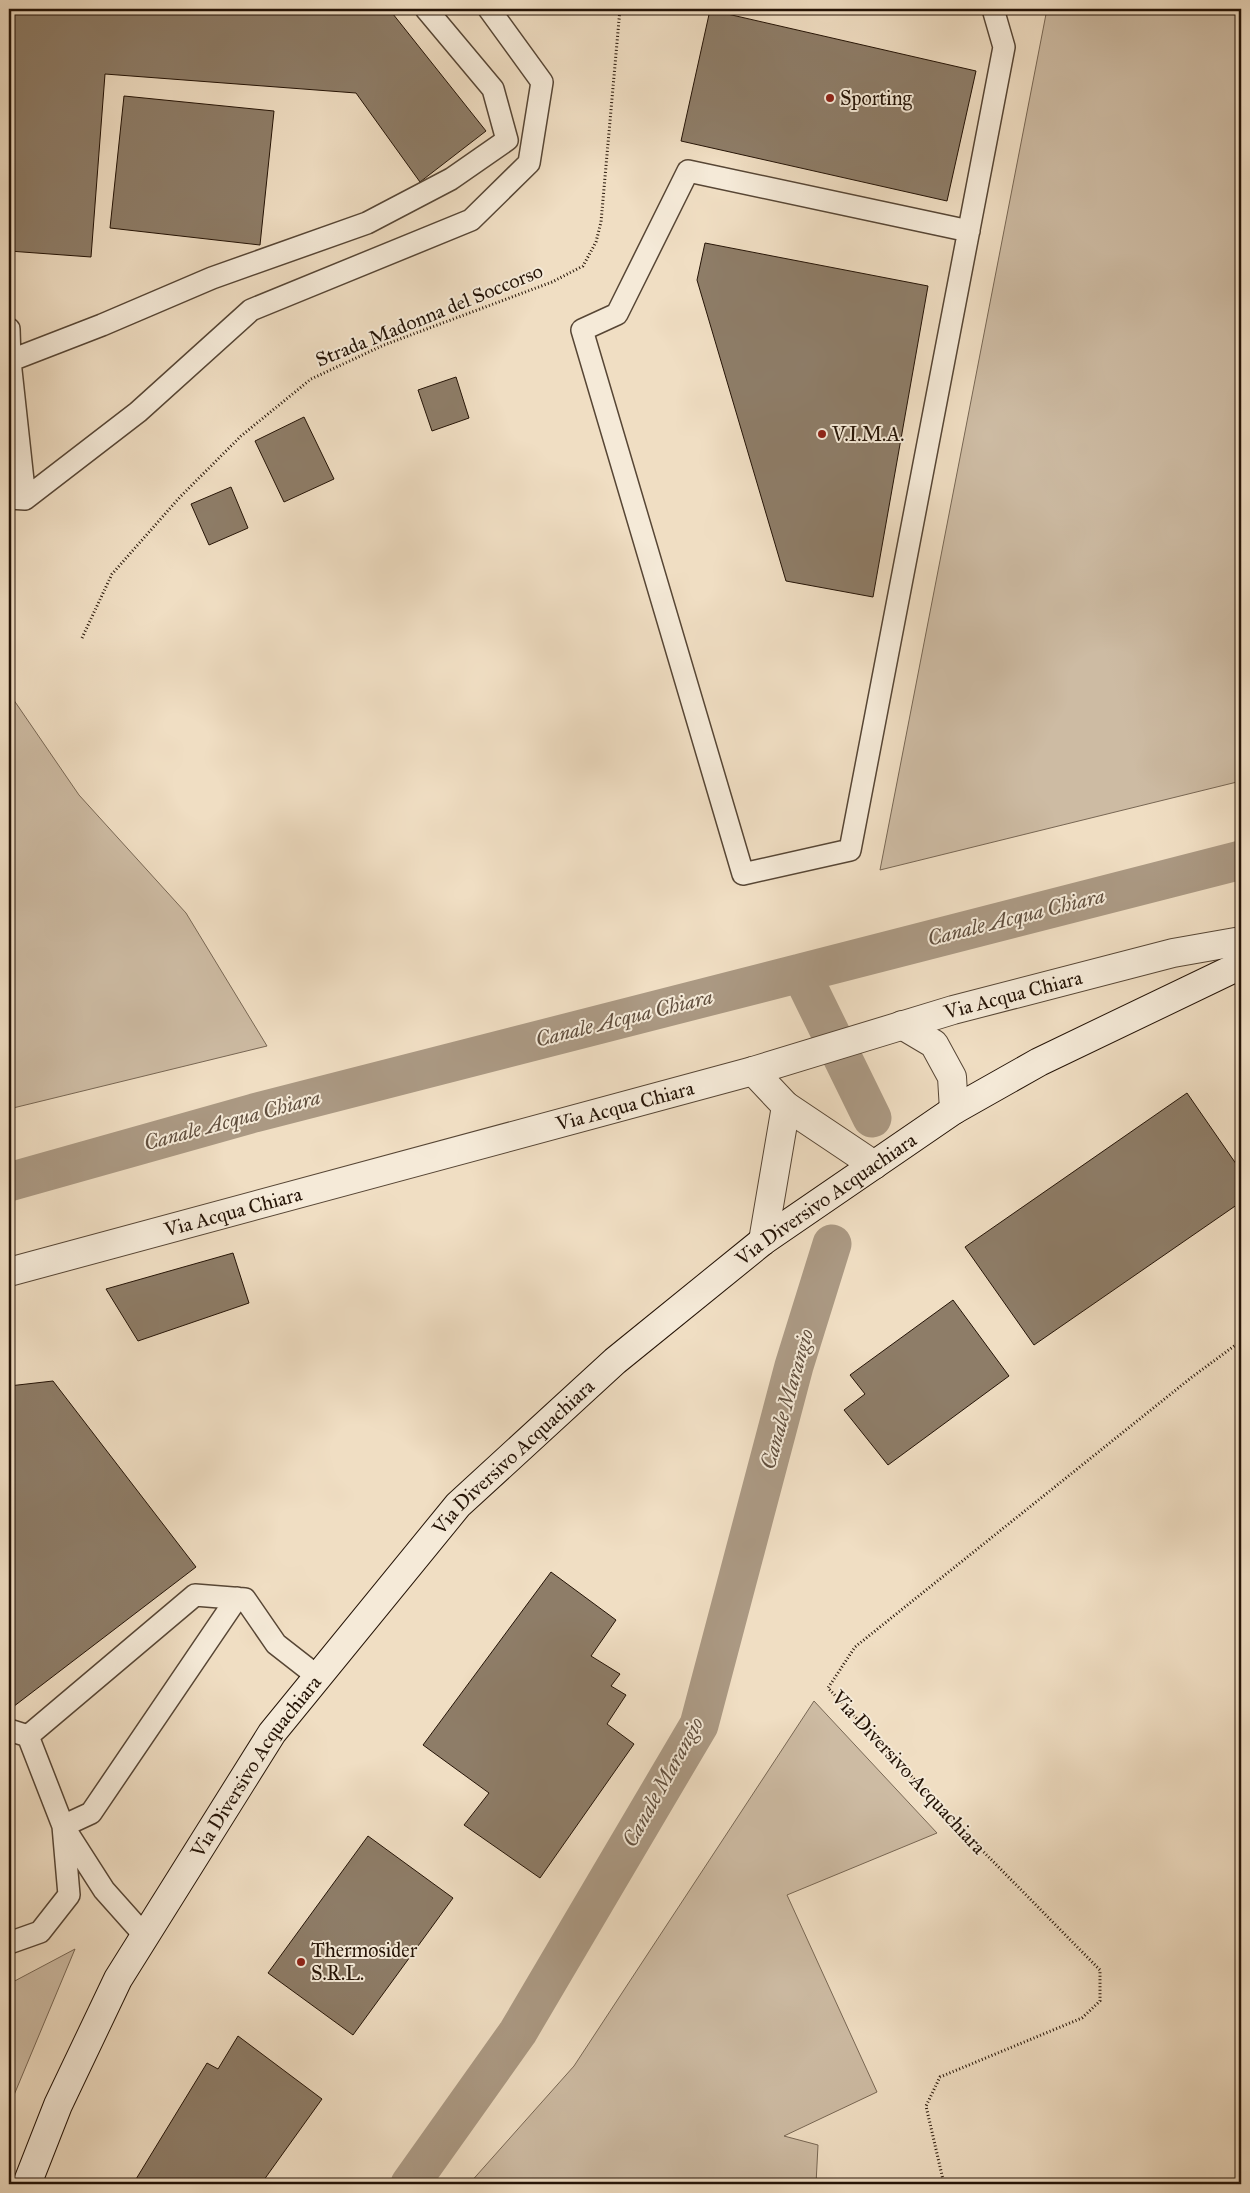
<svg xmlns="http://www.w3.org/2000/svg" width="1250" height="2193" font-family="'IM FELL Great Primer',serif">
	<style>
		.green { fill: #cdbba3; stroke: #786754 }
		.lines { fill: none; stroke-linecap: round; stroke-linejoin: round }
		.canal { stroke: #ab9983; stroke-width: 39 }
		.building { fill: #8e7d68; stroke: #241306 }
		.service-casing { stroke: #574635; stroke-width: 24 }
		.minor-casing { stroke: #574635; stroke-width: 30 }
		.secondary-casing { stroke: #241306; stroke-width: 30 }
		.path { stroke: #241306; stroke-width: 3; stroke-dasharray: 1 2.5; stroke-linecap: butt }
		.service { stroke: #f5ead8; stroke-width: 21 }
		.minor { stroke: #f5ead8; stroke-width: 28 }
		.secondary { stroke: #f5ead8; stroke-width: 28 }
		.poi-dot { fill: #8f2418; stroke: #f5ead8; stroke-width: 2 }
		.labels { text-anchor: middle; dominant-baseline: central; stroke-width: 4; stroke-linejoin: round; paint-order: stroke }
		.poi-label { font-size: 20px; fill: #241306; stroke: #f5ead8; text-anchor: start }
		.street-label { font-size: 20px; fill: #241306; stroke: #f5ead8 }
		.water-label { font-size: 21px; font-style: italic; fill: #614f3e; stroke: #f5ead8 }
	</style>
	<rect width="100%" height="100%" fill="#f0dec3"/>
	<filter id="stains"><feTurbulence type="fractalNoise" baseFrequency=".004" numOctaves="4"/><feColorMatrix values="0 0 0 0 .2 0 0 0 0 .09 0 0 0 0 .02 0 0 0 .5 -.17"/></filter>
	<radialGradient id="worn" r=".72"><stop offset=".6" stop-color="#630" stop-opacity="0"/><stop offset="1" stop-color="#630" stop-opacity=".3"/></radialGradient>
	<path class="green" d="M1047 9H1241V781L880 870Z
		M9 693 79 795 186 913 267 1046 9 1109Z
		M814 1701 937 1833 787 1895 877 2092 784 2136 818 2145 816 2184H469L574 2066Z
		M75 1949 9 2107V1984Z"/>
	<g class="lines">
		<path class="canal" d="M801 973 872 1118
			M9 1182 254 1113 1241 860
			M410 2184 518 2032 699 1725 794 1366 832 1244"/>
	</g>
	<path class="building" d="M9 9H389L486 131 420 182 356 93 105 74 91 257 9 251Z
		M710 10 976 71 947 201 681 141Z
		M124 96 274 111 260 245 110 228Z
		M705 243 928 286 873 597 786 581 697 280Z
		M456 377 469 418 432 431 418 390Z
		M304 417 334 479 284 502 255 441Z
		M231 487 248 528 209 545 191 504Z
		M1187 1093 1241 1171V1202L1034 1345 965 1247Z
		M233 1253 249 1303 138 1341 106 1289Z
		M953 1300 1009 1376 888 1465 844 1410 865 1394 850 1375Z
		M53 1381 196 1567 9 1710V1386Z
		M551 1572 616 1620 591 1656 620 1674 611 1686 626 1695 607 1724 634 1744 540 1878 464 1825 489 1793 423 1745Z
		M368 1836 453 1898 353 2035 268 1973Z
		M238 2036 322 2099 261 2184H133L207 2063 218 2069Z"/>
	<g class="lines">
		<defs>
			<path id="service" d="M969 231 688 171 617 314 582 330 743 874 850 850 1004 47 993 9
				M9 329 10 361 25 499
				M9 361 102 325 212 278 367 223 451 179 507 140 493 89 426 9
				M9 498 25 499 138 412 251 310 471 220 529 163 542 82 489 9
				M9 1730 28 1736
				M145 1936 104 1890 63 1826 28 1736 195 1595 245 1599 276 1644 317 1676
				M9 1943 40 1932 69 1895 63 1826 91 1813 237 1598"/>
			<g id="minor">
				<path d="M902 1025 934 1044 952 1077 954 1110"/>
				<path d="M753 1071 786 1106 763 1241"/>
				<path d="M786 1106 874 1165"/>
				<path id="s1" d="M9 1272 753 1071 953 1010 1173 953 1241 941"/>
			</g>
			<g id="secondary">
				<path id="s2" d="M27 2184 58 2105 118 1979 272 1733 458 1505 615 1361 763 1241 954 1110 1039 1062 1241 965"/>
			</g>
		</defs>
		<use href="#service" class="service-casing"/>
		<use href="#minor" class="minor-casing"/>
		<use href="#secondary" class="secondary-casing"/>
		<path class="path" d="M82 638 112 574 180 497 241 436 311 379 384 345 552 282 583 266 596 242 601 222 620 9
			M944 2184 926 2106 940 2077 1082 2018 1100 2001V1970L968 1836 828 1688 855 1647 1192 1377 1241 1341"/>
		<use href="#service" class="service"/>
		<use href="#minor" class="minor"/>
		<use href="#secondary" class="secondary"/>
	</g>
	<g class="poi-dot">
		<circle cx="830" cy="98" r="5"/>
		<circle cx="822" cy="434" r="5"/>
		<circle cx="301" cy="1962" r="5"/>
	</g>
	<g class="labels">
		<g class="poi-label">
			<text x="840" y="98">Sporting</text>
			<text x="832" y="434">V.I.M.A.</text>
			<text x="311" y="1950">Thermosider<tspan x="311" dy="23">S.R.L.</tspan></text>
		</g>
		<g class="street-label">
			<text transform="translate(429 315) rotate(-22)">Strada Madonna del Soccorso</text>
			<text stroke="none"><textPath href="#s1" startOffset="1042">Via Acqua Chiara</textPath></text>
			<text stroke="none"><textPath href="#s1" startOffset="638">Via Acqua Chiara</textPath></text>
			<text stroke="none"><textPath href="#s2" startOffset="1288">Via Diversivo Acquachiara</textPath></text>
			<text stroke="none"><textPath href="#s1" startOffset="232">Via Acqua Chiara</textPath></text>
			<text stroke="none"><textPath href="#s2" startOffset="882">Via Diversivo Acquachiara</textPath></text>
			<text stroke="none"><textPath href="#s2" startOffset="478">Via Diversivo Acquachiara</textPath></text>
			<text transform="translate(909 1772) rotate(47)">Via Diversivo Acquachiara</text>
		</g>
		<g class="water-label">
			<text transform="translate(1016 917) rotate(-14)">Canale Acqua Chiara</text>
			<text transform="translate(624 1018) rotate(-14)">Canale Acqua Chiara</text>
			<text transform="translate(232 1120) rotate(-15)">Canale Acqua Chiara</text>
			<text transform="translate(787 1399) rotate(-74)">Canale Marangio</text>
			<text transform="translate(663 1782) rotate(-61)">Canale Marangio</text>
		</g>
	</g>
	<rect width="1250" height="2193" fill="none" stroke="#f0dec3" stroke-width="30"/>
	<rect x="10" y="10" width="1230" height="2173" fill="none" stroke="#241306" stroke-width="2.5"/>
	<rect x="15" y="15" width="1220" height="2163" fill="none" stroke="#241306"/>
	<rect width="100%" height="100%" filter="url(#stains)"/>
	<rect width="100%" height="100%" fill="url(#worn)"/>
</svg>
